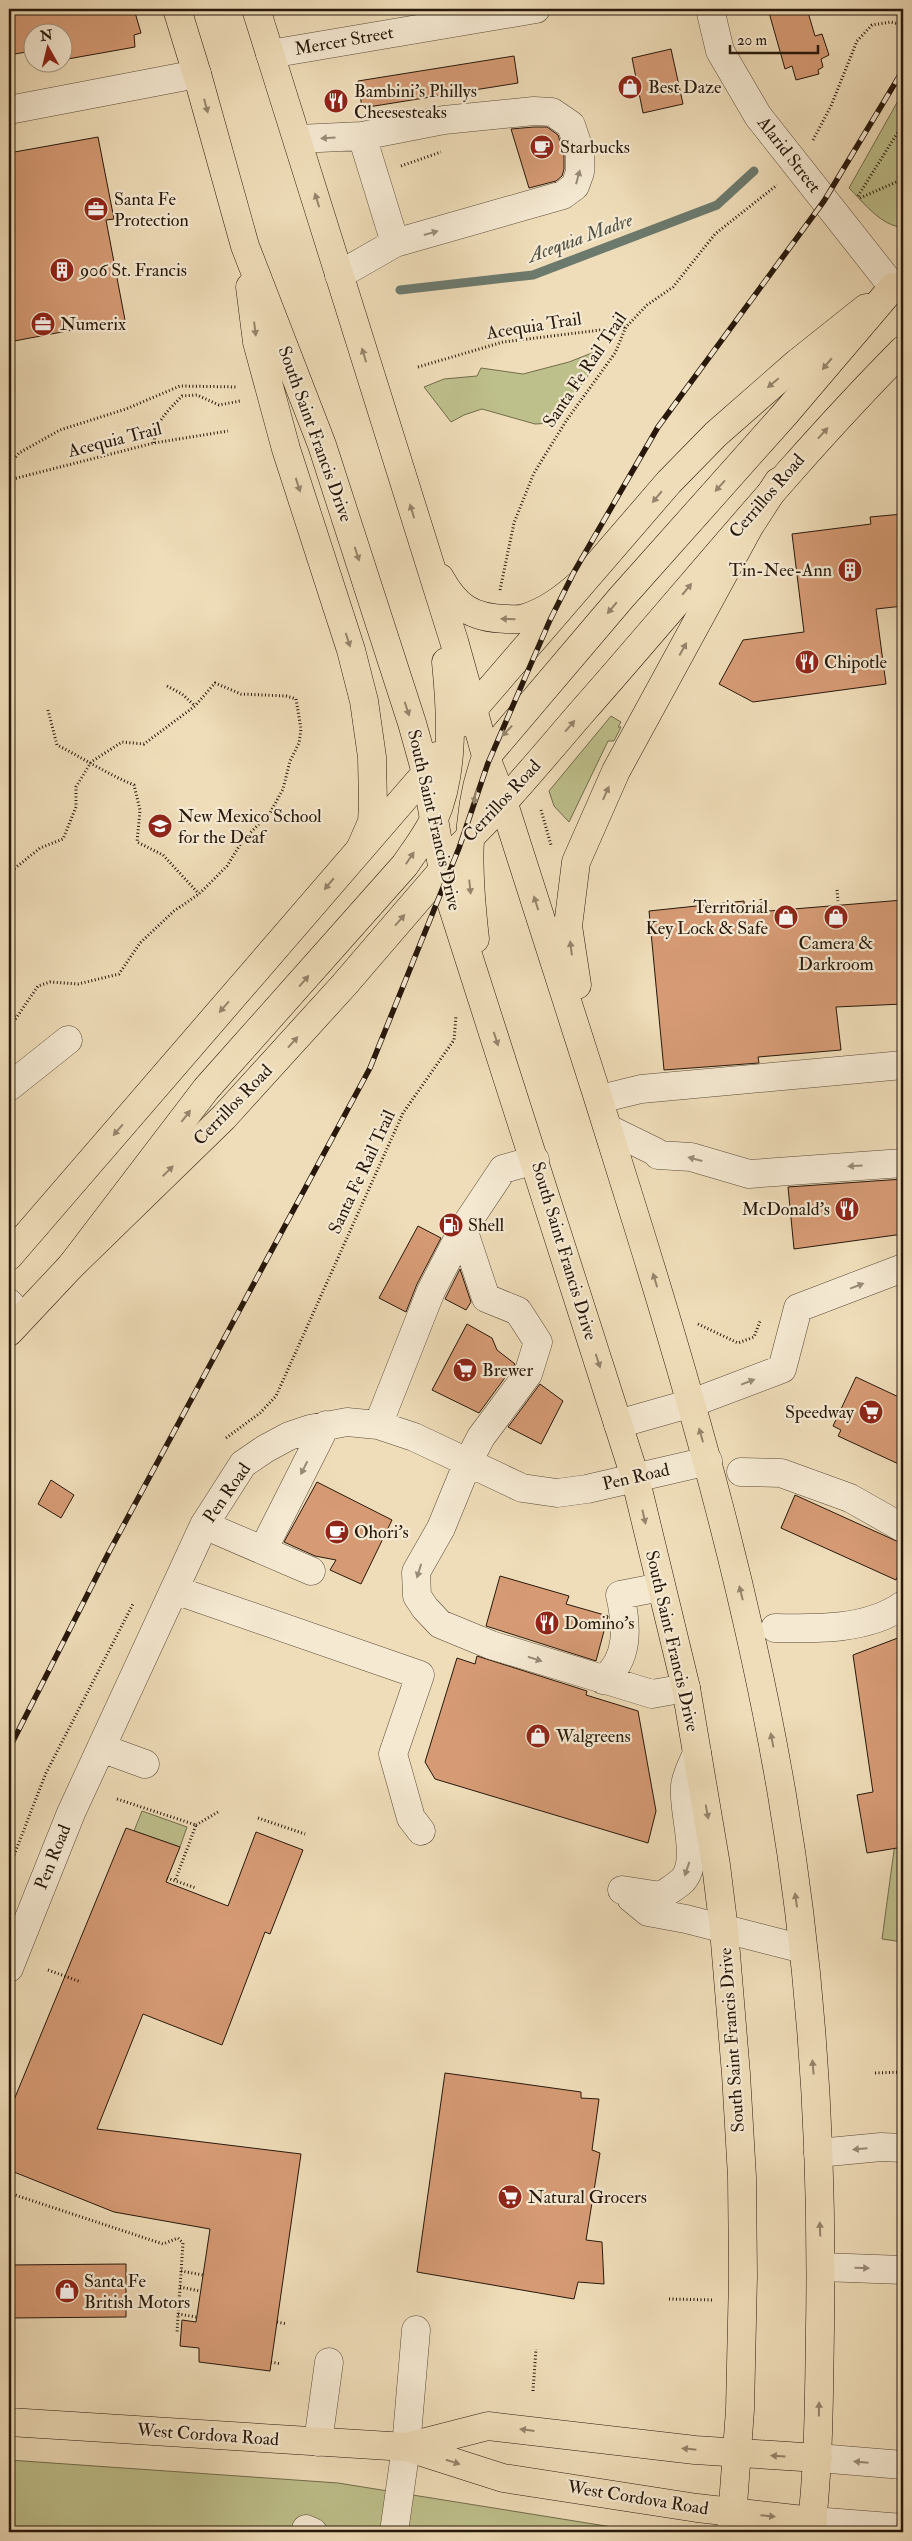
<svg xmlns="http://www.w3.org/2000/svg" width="912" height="2541" font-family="'IM FELL Double Pica',serif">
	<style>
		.green { fill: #bec08c; stroke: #726c4c }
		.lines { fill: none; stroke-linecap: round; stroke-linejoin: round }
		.stream { stroke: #6c7a6d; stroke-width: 9 }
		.building { fill: #d69b75; stroke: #27180b }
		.minor-casing { stroke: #594936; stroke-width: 29 }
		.major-casing { stroke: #27180b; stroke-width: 29 }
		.highway-casing { stroke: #27180b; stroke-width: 29 }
		.path { stroke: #27180b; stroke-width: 3; stroke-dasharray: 1 2.5; stroke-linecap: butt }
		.minor { stroke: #f5e9d2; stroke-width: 28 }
		.major { stroke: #efddb9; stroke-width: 28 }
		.highway { stroke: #efddb9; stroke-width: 28 }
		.rail-casing { stroke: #27180b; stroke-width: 5.5 }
		.rail { stroke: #f5e9d2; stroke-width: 4; stroke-dasharray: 11; stroke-linecap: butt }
		.oneway { fill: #95846b }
		.oneway2 { fill: #988b78 }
		.labels { text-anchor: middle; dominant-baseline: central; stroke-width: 4.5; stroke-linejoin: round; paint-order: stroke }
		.street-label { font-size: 18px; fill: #27180b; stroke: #f5e9d2 }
		.poi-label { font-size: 18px; fill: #27180b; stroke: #f5e9d2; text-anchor: start }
		.water-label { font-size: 19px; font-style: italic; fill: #4f5144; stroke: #f5e9d2 }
	</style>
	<rect width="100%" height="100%" fill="#efddb9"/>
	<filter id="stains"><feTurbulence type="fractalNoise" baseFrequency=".004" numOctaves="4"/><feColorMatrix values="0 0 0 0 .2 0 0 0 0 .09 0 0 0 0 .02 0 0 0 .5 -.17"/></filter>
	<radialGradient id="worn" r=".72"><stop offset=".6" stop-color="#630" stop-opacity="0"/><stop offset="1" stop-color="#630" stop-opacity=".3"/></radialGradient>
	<path class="green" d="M903 92V227C882 227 863 202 849 188Z
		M602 349 604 354 553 423 535 424 482 409 464 415 451 422 424 387 444 379 477 376 481 368 523 374 569 362Z
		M611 716 621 722 618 727H621L614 741H608L569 822 554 806 549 791Z
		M903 1784V1942L882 1939Z
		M142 1811 187 1827 180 1847 134 1831Z
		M9 2460 338 2483 643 2532H9Z"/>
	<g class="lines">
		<path class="stream" d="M400 290 533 275 717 205 754 171"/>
	</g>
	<path class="building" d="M9 9H134L141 33 134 35 135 47 62 60V32H32V51L9 55Z
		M768 9H807L815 36 822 34 829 55 821 59 823 67 818 70 819 74 796 80 792 66 785 69Z
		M671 49 683 104 643 113 632 58Z
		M514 56 518 83 362 108 358 81Z
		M534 127H547L558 135 564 155V169L562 176 556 181 529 188 511 129Z
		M98 137 114 219 106 220 125 320 9 342V153Z
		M903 514V606L876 609 886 684 753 702 719 684 743 640 804 632 792 534 871 524 870 517Z
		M903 900V1004L836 1007 841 1050 758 1057 759 1063 664 1070 649 911 744 901 745 913Z
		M903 1179V1234L794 1249 788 1187Z
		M418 1226 441 1238 417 1284 406 1312 379 1298Z
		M460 1269 471 1302 466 1310 445 1299Z
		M467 1324 492 1338 497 1350 515 1364 479 1413 432 1390Z
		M856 1377 903 1399V1466L838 1436 841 1430 833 1426Z
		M540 1384 563 1401 541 1444 508 1427Z
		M51 1480 74 1495 61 1518 38 1504Z
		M317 1482 392 1520 361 1584 330 1570 336 1560 315 1556 284 1542Z
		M795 1495 903 1544V1564L896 1580 781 1528Z
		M500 1576 569 1596 566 1604 608 1616 596 1661 486 1626Z
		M903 1636V1847L867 1853 857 1795 873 1792 853 1655Z
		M477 1656 587 1691 586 1695 638 1711 656 1811 648 1843 435 1779 425 1762 457 1658 475 1664Z
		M126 1828 180 1847 166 1882 228 1906 256 1832 303 1850 270 1934 265 1932 222 2045 143 2014 97 2129 301 2154 270 2371 199 2362V2348L180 2346 182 2320 196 2322 210 2229 114 2212 9 2170V2112Z
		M445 2073 581 2092V2098L599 2099 592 2150 600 2153 586 2240 602 2242 604 2284 578 2282 574 2299 417 2272Z
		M126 2264V2317L9 2318V2265Z"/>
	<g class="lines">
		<defs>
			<path id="minor" d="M710 9 720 51 758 116 893 287
				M270 54 536 9
				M9 110 197 74
				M362 136 395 243
				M298 139 362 136 444 120 534 111 552 112 571 125 580 152V172L575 186 563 195 395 243 339 275
				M9 1087 68 1040
				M600 1099 641 1089 903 1065
				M609 1129 656 1152 658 1155 691 1157 749 1174 903 1163
				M463 1229 486 1298 518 1311 538 1342 528 1374 481 1437 468 1462 441 1528 416 1572 417 1596 425 1608 440 1624 491 1645 652 1694 686 1688
				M9 1303 22 1317
				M618 1424 692 1403 782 1369 798 1308 903 1268
				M378 1425 431 1291 463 1229 503 1169 535 1160
				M741 1472 781 1473 850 1498 903 1528
				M204 1525 311 1571
				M263 1550 326 1425
				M175 1590 420 1675 393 1754 411 1818 421 1831
				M775 1628C816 1629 868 1630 903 1605
				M603 1680C630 1659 627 1625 620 1595L661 1587
				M101 1748 145 1764
				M622 1890 661 1896C668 1891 677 1886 683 1880 701 1860 682 1811 685 1786 686 1775 693 1763 697 1753
				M631 1898 648 1912 686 1919 803 1949
				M9 1968 71 1813 204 1525 243 1464 265 1449 289 1436 310 1429 347 1422 378 1425 414 1437 522 1488 557 1493 587 1489 708 1461
				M818 2153 881 2147 903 2148
				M821 2267 903 2270
				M318 2442 329 2362
				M818 2458 903 2465
				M813 2521 903 2528
				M306 2529 313 2532
				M394 2532 406 2447 416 2330"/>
			<path id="major" d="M461 723 669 482 716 434 797 363 866 308
				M9 1256 426 773 437 756
				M9 1332 71 1266 224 1117 344 985 442 871 459 848C503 806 542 758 581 713 689 591 789 465 903 350
				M9 2422 406 2447 503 2478 697 2508 813 2521
				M406 2447 488 2426 695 2450 818 2458"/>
			<path id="highway" d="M177 9 197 74 245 246 322 445 412 723 426 773 445 883 635 1477 686 1688 716 1865 724 1930 736 2074 742 2177 743 2276 740 2410 731 2532
				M256 9 454 641 488 763 503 801C549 942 594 1084 638 1226 696 1413 749 1601 782 1795 812 1970 823 2150 820 2328 819 2396 819 2464 811 2532
				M250 287 257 342 286 449 351 650 364 701 372 757 373 804 372 822 361 847
				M440 578C456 607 472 618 506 619 512 619 519 620 525 618 547 611 564 598 581 583
				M475 939C468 878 464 816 486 757L621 598 785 414 893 287
				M577 985 568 926 576 862 616 771 749 527 778 482
				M71 1266 206 1089 405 865C415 850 427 835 434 819 455 771 451 712 446 662"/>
		</defs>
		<use href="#minor" class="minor-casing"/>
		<use href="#major" class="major-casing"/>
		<use href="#highway" class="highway-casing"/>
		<path class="path" d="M813 140 831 106 857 41 872 25 891 22 903 25
			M401 166 441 152
			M858 196 903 124
			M860 198 903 179
			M418 367 503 342 625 327
			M154 443C155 421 168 411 182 396L197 395 219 405 240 401
			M9 465 19 453 60 430 126 409 180 386 237 387
			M9 480 154 443 228 431
			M500 590 514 523 534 473 566 421 615 353 626 327 647 305 673 287 715 234 777 185
			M167 686 182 694 195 706
			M48 710 57 745C83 758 107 774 134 785L140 810 137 842 163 855 199 894
			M541 810 551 845
			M9 873 40 848 63 839 76 807V787L91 762 122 742 144 744 195 706 215 683 241 694 286 696 296 699 301 729 299 743 290 761 283 789 270 813 243 840 227 866 199 894 174 911 140 943 119 974 78 984 50 982 38 986 10 1027 11 1049
			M837 890 838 901
			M761 899 762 907
			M9 1012 16 1018
			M698 1324 738 1343 754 1337 760 1321
			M226 1438 260 1413 276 1396 403 1113 454 1040 456 1016
			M117 1799 196 1825 175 1881
			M258 1818 305 1834
			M196 1825 218 1812
			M9 1868 46 1773 133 1604
			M167 1878 196 1888
			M48 1970 81 1982
			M875 2073 903 2072
			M9 2193 163 2244 178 2238 183 2243 177 2332
			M181 2271 203 2275
			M180 2287 200 2291
			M669 2299 714 2300
			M178 2314 196 2317
			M277 2322 287 2324
			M271 2362 281 2364
			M533 2391 536 2349"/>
		<use href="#minor" class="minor"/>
		<use href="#major" class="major"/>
		<use href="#highway" class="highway"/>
		<defs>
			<path id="rail" d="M9 1749 108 1554 370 1068 459 848 488 763 550 620 574 572 658 427 824 201 903 70"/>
		</defs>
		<use href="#rail" class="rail-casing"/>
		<use href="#rail" class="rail"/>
	</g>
	<defs><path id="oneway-solid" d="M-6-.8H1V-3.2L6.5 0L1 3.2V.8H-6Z" transform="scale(1.25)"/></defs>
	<g class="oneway">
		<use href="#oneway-solid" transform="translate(206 106) rotate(75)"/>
		<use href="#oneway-solid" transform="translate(317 200) rotate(-107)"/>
		<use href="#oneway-solid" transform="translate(255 329) rotate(83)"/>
		<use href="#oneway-solid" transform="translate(364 355) rotate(-107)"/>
		<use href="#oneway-solid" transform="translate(827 364) rotate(130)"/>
		<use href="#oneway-solid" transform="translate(773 383) rotate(140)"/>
		<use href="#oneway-solid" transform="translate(823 433) rotate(-48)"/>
		<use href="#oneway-solid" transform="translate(298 485) rotate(72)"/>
		<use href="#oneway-solid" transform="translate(720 486) rotate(132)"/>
		<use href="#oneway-solid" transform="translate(657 497) rotate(130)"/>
		<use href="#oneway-solid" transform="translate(412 511) rotate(-107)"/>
		<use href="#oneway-solid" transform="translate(357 554) rotate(72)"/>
		<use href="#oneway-solid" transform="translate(687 589) rotate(-50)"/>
		<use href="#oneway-solid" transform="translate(612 608) rotate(130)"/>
		<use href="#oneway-solid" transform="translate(508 619) rotate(-179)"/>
		<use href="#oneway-solid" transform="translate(348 640) rotate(72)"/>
		<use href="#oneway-solid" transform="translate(683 649) rotate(-61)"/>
		<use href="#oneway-solid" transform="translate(407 709) rotate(72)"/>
		<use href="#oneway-solid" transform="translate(570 726) rotate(-49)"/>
		<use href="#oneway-solid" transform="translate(507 731) rotate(134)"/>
		<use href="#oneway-solid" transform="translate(606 793) rotate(-66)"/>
		<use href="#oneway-solid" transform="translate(475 797) rotate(100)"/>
		<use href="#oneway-solid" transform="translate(410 858) rotate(-56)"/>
		<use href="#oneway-solid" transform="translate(329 884) rotate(130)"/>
		<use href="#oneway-solid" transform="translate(470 887) rotate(84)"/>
		<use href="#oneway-solid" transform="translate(536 903) rotate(-108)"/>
		<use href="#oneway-solid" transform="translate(400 920) rotate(-49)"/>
		<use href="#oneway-solid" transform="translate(571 948) rotate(-97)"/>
		<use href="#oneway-solid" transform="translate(304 981) rotate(-49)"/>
		<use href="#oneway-solid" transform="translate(224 1007) rotate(131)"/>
		<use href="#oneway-solid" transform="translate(496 1039) rotate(72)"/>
		<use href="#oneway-solid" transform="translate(293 1042) rotate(-48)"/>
		<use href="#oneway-solid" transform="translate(186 1116) rotate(-52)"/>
		<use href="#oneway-solid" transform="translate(118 1130) rotate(131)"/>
		<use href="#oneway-solid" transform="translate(168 1171) rotate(-44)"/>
		<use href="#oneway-solid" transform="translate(655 1280) rotate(-107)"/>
		<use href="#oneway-solid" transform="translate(598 1361) rotate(72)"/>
		<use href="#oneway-solid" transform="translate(701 1435) rotate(-106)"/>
		<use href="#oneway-solid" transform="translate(644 1517) rotate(77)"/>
		<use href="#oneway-solid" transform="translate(741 1593) rotate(-104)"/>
		<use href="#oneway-solid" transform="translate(772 1740) rotate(-101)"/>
		<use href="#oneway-solid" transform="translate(707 1812) rotate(80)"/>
		<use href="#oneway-solid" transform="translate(796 1900) rotate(-98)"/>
		<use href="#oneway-solid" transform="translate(813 2067) rotate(-95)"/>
		<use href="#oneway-solid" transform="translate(820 2229) rotate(-92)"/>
		<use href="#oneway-solid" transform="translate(819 2409) rotate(-89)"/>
		<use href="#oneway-solid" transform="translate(527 2430) rotate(-173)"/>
		<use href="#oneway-solid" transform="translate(689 2449) rotate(-174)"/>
		<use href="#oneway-solid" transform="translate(778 2456) rotate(-177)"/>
		<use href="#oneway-solid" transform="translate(453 2462) rotate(18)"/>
		<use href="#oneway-solid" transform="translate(768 2516) rotate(6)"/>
	</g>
	<g class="oneway2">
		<use href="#oneway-solid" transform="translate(328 138) rotate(177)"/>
		<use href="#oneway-solid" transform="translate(578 177) rotate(-75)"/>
		<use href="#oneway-solid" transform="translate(431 233) rotate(-16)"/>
		<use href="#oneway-solid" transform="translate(695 1159) rotate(-165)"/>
		<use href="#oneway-solid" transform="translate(855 1166) rotate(176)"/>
		<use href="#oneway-solid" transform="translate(857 1286) rotate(-21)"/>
		<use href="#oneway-solid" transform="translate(748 1382) rotate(-21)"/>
		<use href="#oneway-solid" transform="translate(304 1468) rotate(117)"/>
		<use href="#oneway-solid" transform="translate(419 1571) rotate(107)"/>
		<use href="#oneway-solid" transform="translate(535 1659) rotate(18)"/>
		<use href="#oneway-solid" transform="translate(687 1869) rotate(109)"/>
		<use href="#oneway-solid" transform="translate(860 2149) rotate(175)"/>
		<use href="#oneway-solid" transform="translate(862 2268) rotate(1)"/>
		<use href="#oneway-solid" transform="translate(861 2462) rotate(-175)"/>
	</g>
	<defs>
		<symbol id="shop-disc" viewBox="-11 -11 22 22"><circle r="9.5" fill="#8f2418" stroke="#f5e9d2"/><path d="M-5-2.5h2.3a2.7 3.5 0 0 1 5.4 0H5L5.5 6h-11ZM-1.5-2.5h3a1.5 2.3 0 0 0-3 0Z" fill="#fff"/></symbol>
		<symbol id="restaurant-disc" viewBox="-11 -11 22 22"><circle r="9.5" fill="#8f2418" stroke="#f5e9d2"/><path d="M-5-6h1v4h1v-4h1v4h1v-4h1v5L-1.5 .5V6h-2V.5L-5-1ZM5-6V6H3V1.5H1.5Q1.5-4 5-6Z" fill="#fff"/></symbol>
		<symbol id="cafe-disc" viewBox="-11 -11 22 22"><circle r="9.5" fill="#8f2418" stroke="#f5e9d2"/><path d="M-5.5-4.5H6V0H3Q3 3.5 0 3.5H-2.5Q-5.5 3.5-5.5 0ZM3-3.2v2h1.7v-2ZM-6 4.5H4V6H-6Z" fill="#fff"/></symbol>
		<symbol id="office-disc" viewBox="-11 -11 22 22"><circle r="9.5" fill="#8f2418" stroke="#f5e9d2"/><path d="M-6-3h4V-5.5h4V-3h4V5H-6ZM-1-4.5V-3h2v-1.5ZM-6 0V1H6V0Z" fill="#fff"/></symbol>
		<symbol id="building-disc" viewBox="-11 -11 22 22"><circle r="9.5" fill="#8f2418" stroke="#f5e9d2"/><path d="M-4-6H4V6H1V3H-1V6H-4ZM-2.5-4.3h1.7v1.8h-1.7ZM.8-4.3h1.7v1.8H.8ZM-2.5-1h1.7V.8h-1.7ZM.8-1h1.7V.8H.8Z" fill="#fff"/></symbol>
		<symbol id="school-disc" viewBox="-11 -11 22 22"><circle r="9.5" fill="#8f2418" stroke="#f5e9d2"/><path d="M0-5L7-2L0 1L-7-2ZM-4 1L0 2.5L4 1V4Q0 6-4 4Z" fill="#fff"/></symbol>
		<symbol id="fuel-disc" viewBox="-11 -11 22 22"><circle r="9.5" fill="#8f2418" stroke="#f5e9d2"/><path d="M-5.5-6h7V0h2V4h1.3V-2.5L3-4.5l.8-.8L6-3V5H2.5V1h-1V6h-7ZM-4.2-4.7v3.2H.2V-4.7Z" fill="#fff"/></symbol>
		<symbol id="supermarket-disc" viewBox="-11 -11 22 22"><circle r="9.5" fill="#8f2418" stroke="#f5e9d2"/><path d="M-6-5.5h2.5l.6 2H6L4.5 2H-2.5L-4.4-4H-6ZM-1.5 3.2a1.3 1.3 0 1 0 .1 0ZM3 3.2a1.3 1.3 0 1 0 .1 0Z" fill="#fff"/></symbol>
	</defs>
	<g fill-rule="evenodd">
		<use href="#shop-disc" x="616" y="73" width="28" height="28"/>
		<use href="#restaurant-disc" x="322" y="87" width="28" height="28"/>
		<use href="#cafe-disc" x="528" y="133" width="28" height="28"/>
		<use href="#office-disc" x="82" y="195" width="28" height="28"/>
		<use href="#building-disc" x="48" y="256" width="28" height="28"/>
		<use href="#office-disc" x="29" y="310" width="28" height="28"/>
		<use href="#building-disc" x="836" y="556" width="28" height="28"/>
		<use href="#restaurant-disc" x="793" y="648" width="28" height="28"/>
		<use href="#school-disc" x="146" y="812" width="28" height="28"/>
		<use href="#shop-disc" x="772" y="903" width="28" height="28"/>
		<use href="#shop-disc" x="822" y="903" width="28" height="28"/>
		<use href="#restaurant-disc" x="833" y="1195" width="28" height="28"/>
		<use href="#fuel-disc" x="437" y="1211" width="28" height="28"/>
		<use href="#supermarket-disc" x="451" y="1356" width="28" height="28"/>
		<use href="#supermarket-disc" x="857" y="1398" width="28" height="28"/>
		<use href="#cafe-disc" x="323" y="1518" width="28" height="28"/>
		<use href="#restaurant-disc" x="533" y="1609" width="28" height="28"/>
		<use href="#shop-disc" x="524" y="1722" width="28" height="28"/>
		<use href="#supermarket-disc" x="496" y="2183" width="28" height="28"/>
		<use href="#shop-disc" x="53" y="2277" width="28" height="28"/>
	</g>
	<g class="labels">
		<g class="street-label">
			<text transform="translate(344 41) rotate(-10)">Mercer Street</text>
			<text transform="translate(789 155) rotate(52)">Alarid Street</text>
			<text transform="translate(534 326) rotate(-9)">Acequia Trail</text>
			<text transform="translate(585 370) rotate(-56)">Santa Fe Rail Trail</text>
			<text transform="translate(315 434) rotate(70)">South Saint Francis Drive</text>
			<text transform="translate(115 440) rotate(-14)">Acequia Trail</text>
			<text transform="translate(767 496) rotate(-49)">Cerrillos Road</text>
			<text transform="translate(502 801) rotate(-47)">Cerrillos Road</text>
			<text transform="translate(434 820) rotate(77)">South Saint Francis Drive</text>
			<text transform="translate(233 1105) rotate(-46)">Cerrillos Road</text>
			<text transform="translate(362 1172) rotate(-65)">Santa Fe Rail Trail</text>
			<text transform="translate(564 1251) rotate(73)">South Saint Francis Drive</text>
			<text transform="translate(636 1477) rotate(-13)">Pen Road</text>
			<text transform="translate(227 1493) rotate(-55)">Pen Road</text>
			<text transform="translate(672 1641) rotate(77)">South Saint Francis Drive</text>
			<text transform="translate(53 1857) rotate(-68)">Pen Road</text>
			<text transform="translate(732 2040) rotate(-94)">South Saint Francis Drive</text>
			<text transform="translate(208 2435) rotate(4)">West Cordova Road</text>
			<text transform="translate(638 2498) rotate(9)">West Cordova Road</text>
		</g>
		<g class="poi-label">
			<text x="648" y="87">Best Daze</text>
			<text x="354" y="91">Bambini's Phillys<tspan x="354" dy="21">Cheesesteaks</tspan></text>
			<text x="560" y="147">Starbucks</text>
			<text x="114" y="199">Santa Fe<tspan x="114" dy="21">Protection</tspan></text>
			<text x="80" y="270">906 St. Francis</text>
			<text x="60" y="324">Numerix</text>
			<text x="832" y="570" text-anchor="end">Tin-Nee-Ann</text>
			<text x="824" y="662">Chipotle</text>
			<text x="178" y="816">New Mexico School<tspan x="178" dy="21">for the Deaf</tspan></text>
			<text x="768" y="907" text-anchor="end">Territorial<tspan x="768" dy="21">Key Lock &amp; Safe</tspan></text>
			<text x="836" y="943" text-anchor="middle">Camera &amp;<tspan x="836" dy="21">Darkroom</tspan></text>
			<text x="830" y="1209" text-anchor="end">McDonald's</text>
			<text x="468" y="1225">Shell</text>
			<text x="482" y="1370">Brewer</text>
			<text x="854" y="1412" text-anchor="end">Speedway</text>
			<text x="354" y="1532">Ohori's</text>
			<text x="564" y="1623">Domino's</text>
			<text x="556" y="1736">Walgreens</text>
			<text x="528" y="2197">Natural Grocers</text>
			<text x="84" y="2281">Santa Fe<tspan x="84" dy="21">British Motors</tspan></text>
		</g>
		<g class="water-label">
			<text transform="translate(580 238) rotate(-20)">Acequia Madre</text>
		</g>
	</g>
	<rect width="912" height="2541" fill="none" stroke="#efddb9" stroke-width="30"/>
	<rect x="10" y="10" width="892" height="2521" fill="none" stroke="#27180b" stroke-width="2.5"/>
	<rect x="15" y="15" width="882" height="2511" fill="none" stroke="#27180b"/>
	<g transform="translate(48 48) rotate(352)"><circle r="24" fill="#f5e9d2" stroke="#a39582"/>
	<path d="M0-4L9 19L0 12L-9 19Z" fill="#8f2418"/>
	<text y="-8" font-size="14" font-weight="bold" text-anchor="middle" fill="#27180b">N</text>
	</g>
	<path d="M730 45v8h88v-8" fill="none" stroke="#27180b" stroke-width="2.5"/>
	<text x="737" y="45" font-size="15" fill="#27180b" stroke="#f5e9d2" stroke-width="4" paint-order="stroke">20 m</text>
	<rect width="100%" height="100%" filter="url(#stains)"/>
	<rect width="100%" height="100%" fill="url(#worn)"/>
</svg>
